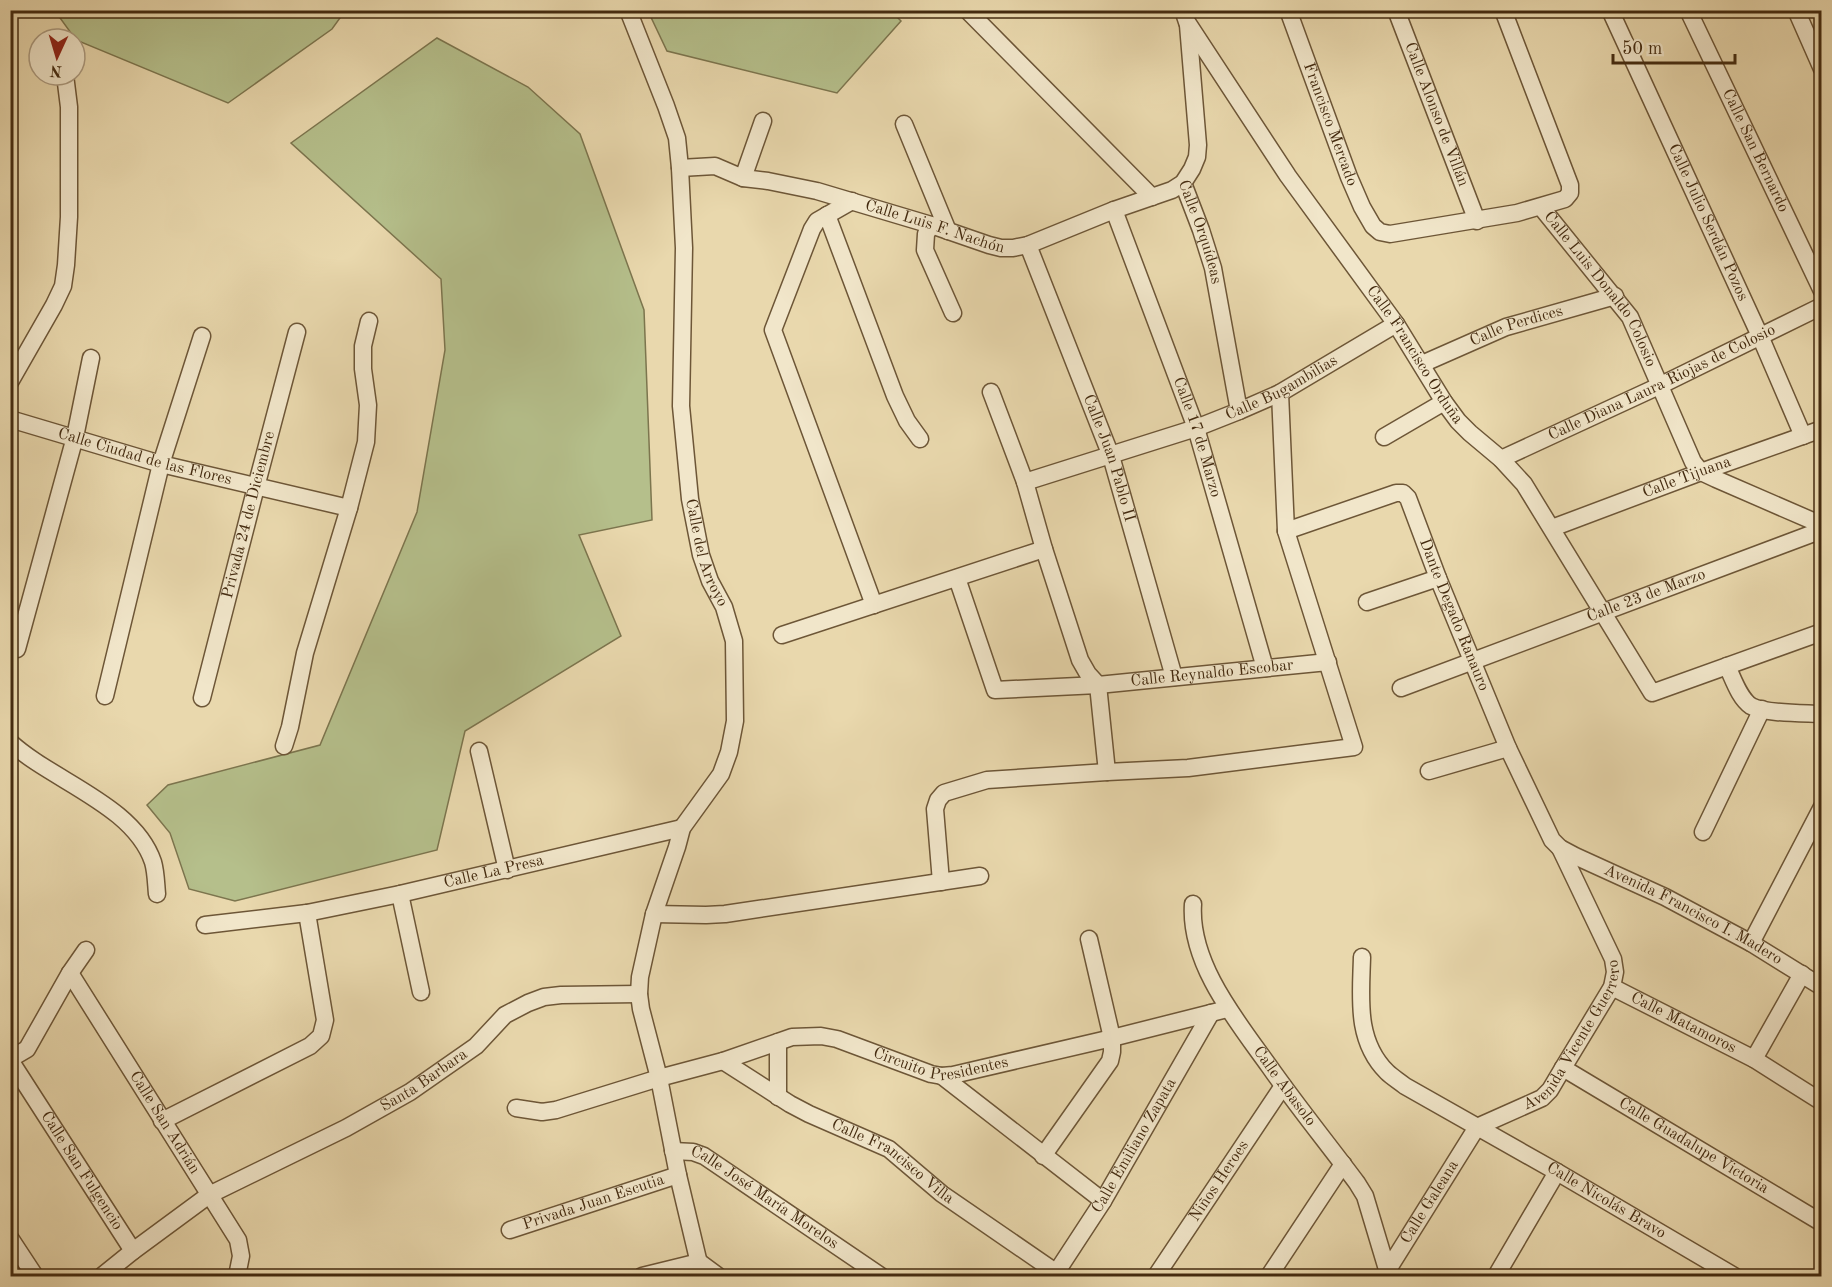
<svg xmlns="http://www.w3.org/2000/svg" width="1832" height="1287" font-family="'Old Standard TT',serif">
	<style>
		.green { fill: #b5bf8b; stroke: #7c754e; stroke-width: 1.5 }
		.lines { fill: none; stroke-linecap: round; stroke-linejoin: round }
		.minor-casing { stroke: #6d5637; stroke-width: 19 }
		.minor { stroke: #f1e6ca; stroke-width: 16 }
		.labels { text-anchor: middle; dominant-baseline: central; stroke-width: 5; stroke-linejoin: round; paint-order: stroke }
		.street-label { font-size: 16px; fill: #442b10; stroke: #f1e6ca }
	</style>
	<rect width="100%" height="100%" fill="#e9d8ad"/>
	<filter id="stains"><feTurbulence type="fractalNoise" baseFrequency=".00333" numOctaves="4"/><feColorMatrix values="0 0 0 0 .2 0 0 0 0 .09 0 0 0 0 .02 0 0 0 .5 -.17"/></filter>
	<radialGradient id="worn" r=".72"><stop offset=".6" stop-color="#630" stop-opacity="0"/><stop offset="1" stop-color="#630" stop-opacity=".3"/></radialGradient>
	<path class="green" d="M55 11H345L332 29 228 103 76 40Z
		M891 11 901 21 837 93 667 51 648 11Z
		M437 38 528 87 580 134 644 310 652 520 579 535 621 636 465 731 437 850 235 901 189 889 170 833 147 805 168 785 320 745 417 512 445 350 441 279 291 143Z"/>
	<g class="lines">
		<defs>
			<g id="minor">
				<path id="s1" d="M628 10 666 106 677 138 680 168 684 248 681 406 690 499 701 555 710 581 724 607 734 641 735 721 729 752 721 774 682 828 677 847 654 914 640 977 639 994 641 1009 659 1078 678 1175 702 1276"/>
				<path d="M967 10 1152 197"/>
				<path id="s2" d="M1183 10 1187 22 1288 176 1396 324 1444 402 1458 421 1470 433 1501 459 1524 484 1652 693 1822 632"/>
				<path id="s3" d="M1288 10 1349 177 1362 207 1373 226 1380 232 1390 234 1517 213 1565 199 1570 193V185L1503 10"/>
				<path id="s4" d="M1396 10 1477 221"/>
				<path id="s5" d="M1610 10 1760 336 1803 436"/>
				<path id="s6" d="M1688 10 1822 291"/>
				<path d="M1796 10 1822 69"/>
				<path d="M904 124 948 231"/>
				<path id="s7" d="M680 168 715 166 743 178 768 181 817 191 931 225 989 245 1001 248H1013L1028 245 1114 210 1172 190 1183 183 1192 169 1197 157 1198 145 1188 25"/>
				<path d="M743 178 763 121"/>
				<path id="s8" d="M1183 183 1201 230 1213 268 1239 411"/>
				<path d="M852 201 817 221 812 229 773 330 874 605"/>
				<path id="s9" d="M1541 207 1630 317 1693 462 1701 472 1716 479 1822 525"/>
				<path id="s10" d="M1114 210 1196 428 1265 668"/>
				<path d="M827 215 895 396 907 421 920 439"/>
				<path d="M931 225 926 234 925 250 953 313"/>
				<path id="s11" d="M1028 245 1111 456 1174 677"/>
				<path id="s12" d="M1422 364 1506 327 1615 296"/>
				<path d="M10 382 54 305 63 286 66 265 69 217V107L65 75"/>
				<path d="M991 392 1025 482 1044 549 1080 660 1088 674 1098 685 1107 772"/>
				<path id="s13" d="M10 419 161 464 349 508"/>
				<path d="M1384 437 1444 402"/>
				<path id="s14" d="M1501 459 1659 386 1822 306"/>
				<path id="s15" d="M1025 482 1196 428 1239 411 1280 393 1396 324"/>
				<path id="s16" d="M1552 528 1701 472 1822 429"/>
				<path id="s17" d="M1286 531 1396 493H1403L1408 498 1438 578 1508 748 1552 840 1560 848 1575 856 1665 897 1751 943 1822 987"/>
				<path id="s18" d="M957 578 995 690 1098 685 1328 662"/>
				<path d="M1367 602 1438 578"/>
				<path d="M782 635 1044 549"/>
				<path d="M17 649 75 437 91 358"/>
				<path d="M1727 666C1733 678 1739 698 1751 706 1765 714 1805 713 1822 714"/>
				<path id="s19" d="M1401 688 1822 530"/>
				<path d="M105 696 161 464 202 336"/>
				<path id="s20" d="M202 698 256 487 297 332"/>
				<path d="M10 742C52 781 134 805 153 862 156 872 156 884 157 894"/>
				<path d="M284 746 290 727 305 653 349 508 366 442 368 405 363 369V346L369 321"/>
				<path d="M479 751 507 870"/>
				<path d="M1429 771 1508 748"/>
				<path d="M1703 832 1762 709"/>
				<path d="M941 882 935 809 938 800 944 793 987 780 1107 772 1188 768 1354 747 1286 531 1280 393"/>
				<path d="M400 894 421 992"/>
				<path id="s21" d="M1193 904C1189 963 1236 1020 1269 1066 1297 1106 1328 1144 1357 1183L1365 1196 1389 1276"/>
				<path d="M654 914 706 915 725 914 980 876"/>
				<path id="s22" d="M205 925 307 913 400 894 682 828"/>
				<path d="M1751 943 1822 807"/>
				<path id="s23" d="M1362 957C1361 997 1355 1040 1387 1072 1392 1077 1399 1081 1405 1086L1557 1172 1734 1276"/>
				<path id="s24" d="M70 973 238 1240 241 1256 237 1276"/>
				<path id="s25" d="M1612 987 1754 1059 1822 1102"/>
				<path d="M778 1042V1097"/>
				<path d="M10 1059 27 1049 70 973 86 950"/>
				<path d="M1754 1059 1802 974"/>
				<path id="s26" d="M10 1060 133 1251"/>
				<path id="s27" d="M723 1061 790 1104 809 1114 889 1149 942 1194 1057 1273"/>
				<path id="s28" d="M1563 1068 1822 1223"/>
				<path d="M942 1076 1103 1201"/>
				<path id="s29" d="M516 1108 542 1112 556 1110 659 1078 723 1061 792 1037 821 1036 837 1039 931 1074 942 1076 953 1075 1112 1038 1227 1009"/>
				<path d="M162 1121 310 1046 321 1036 325 1020 307 913"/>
				<path id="s30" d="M1477 1127 1542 1098 1550 1090 1563 1068 1612 987 1615 972 1613 959 1560 848"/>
				<path id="s31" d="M673 1151 693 1152 704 1156 881 1276"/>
				<path d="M1043 1156 1110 1061 1112 1052V1038L1089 939"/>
				<path id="s32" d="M510 1230 678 1175"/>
				<path d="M10 1238 35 1276"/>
				<path id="s33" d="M102 1276 133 1251 209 1195 346 1128 410 1092 476 1046 505 1015 528 1003 544 997 561 995 639 994"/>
				<path d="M642 1276 699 1262 718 1276"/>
				<path id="s34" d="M1054 1276 1103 1201 1211 1013"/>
				<path id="s35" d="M1156 1276 1283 1086"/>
				<path d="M1269 1276 1343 1164"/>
				<path id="s36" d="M1384 1276 1477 1127"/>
				<path d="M1496 1276 1557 1172"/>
			</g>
		</defs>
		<use href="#minor" class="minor-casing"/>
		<use href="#minor" class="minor"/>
	</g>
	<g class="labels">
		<g class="street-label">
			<text stroke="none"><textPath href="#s4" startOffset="112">Calle Alonso de Villán</textPath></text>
			<text stroke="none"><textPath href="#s3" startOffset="122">Francisco Mercado</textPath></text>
			<text stroke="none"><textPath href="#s6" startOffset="156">Calle San Bernardo</textPath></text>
			<text stroke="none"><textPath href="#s5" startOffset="234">Calle Julio Serdán Pozos</textPath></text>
			<text stroke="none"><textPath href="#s7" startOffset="264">Calle Luis F. Nachón</textPath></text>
			<text stroke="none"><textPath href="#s8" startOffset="52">Calle Orquídeas</textPath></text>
			<text stroke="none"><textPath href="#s9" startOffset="102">Calle Luis Donaldo Colosio</textPath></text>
			<text stroke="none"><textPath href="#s12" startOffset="102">Calle Perdices</textPath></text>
			<text stroke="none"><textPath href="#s2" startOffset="416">Calle Francisco Orduña</textPath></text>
			<text stroke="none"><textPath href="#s14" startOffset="178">Calle Diana Laura Riojas de Colosio</textPath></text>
			<text stroke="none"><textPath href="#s15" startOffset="274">Calle Bugambilias</textPath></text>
			<text stroke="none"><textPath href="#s10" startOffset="242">Calle 17 de Marzo</textPath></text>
			<text stroke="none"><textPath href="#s13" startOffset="140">Calle Ciudad de las Flores</textPath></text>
			<text stroke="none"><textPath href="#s11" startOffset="228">Calle Juan Pablo II</textPath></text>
			<text stroke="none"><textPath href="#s16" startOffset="144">Calle Tijuana</textPath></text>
			<text stroke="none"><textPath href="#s20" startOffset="189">Privada 24 de Diciembre</textPath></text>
			<text stroke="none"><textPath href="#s1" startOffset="555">Calle del Arroyo</textPath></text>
			<text stroke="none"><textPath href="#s19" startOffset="262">Calle 23 de Marzo</textPath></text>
			<text stroke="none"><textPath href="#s17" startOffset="256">Dante Degado Ranauro</textPath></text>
			<text stroke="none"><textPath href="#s18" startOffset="336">Calle Reynaldo Escobar</textPath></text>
			<text stroke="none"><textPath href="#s22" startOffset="294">Calle La Presa</textPath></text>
			<text stroke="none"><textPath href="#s17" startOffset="662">Avenida Francisco I. Madero</textPath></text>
			<text stroke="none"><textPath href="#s25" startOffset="80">Calle Matamoros</textPath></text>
			<text stroke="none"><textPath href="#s30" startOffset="141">Avenida Vicente Guerrero</textPath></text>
			<text stroke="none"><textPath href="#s29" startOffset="442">Circuito Presidentes</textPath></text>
			<text stroke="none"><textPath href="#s33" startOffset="378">Santa Barbara</textPath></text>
			<text stroke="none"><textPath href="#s21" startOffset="208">Calle Abasolo</textPath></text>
			<text stroke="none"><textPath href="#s24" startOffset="177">Calle San Adrián</textPath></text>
			<text stroke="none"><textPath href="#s34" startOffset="153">Calle Emiliano Zapata</textPath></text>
			<text stroke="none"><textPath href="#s28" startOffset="152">Calle Guadalupe Victoria</textPath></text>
			<text stroke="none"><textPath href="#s27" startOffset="198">Calle Francisco Villa</textPath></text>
			<text stroke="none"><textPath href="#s26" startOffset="132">Calle San Fulgencio</textPath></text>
			<text stroke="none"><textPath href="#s35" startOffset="114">Niños Heroes</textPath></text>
			<text stroke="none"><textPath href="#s31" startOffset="105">Calle José María Morelos</textPath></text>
			<text stroke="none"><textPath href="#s23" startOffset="376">Calle Nicolás Bravo</textPath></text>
			<text stroke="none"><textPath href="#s36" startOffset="87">Calle Galeana</textPath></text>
			<text stroke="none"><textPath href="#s32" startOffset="88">Privada Juan Escutia</textPath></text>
		</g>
	</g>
	<rect width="1832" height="1287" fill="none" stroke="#e9d8ad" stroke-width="36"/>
	<rect x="12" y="12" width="1808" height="1263" fill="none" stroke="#442b10" stroke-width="3"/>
	<rect x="18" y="18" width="1796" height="1251" fill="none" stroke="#442b10" stroke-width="1.5"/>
	<g transform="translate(57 57) rotate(184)"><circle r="28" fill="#f1e6ca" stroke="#ac9b80" stroke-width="1.5"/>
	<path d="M0-4.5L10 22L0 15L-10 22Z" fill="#8f2418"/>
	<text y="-9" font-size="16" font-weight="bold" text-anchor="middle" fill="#442b10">N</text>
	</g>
	<path d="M1613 54v9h122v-9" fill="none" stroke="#442b10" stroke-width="3"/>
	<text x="1622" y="54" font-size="18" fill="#442b10" stroke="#f1e6ca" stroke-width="4.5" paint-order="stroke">50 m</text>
	<rect width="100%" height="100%" filter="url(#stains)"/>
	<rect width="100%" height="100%" fill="url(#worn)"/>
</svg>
